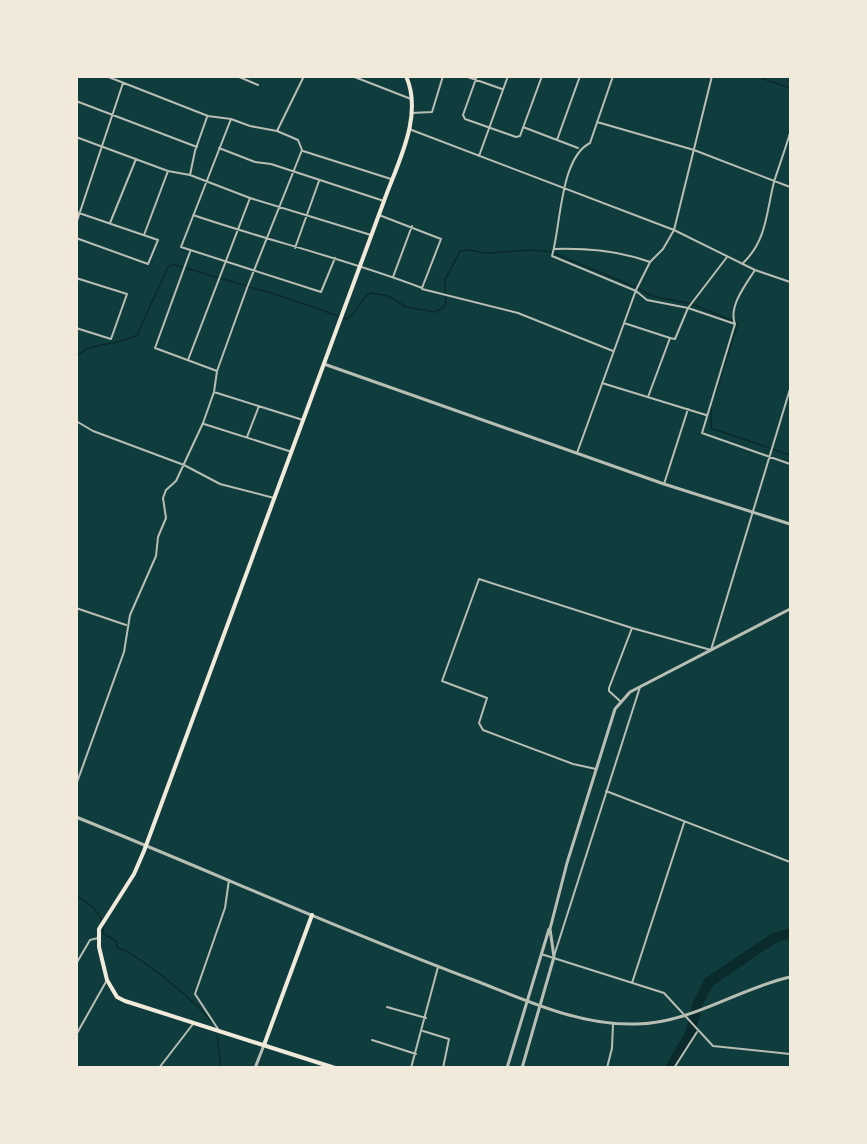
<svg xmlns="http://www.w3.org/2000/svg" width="867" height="1144" font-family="'IBM Plex Sans',sans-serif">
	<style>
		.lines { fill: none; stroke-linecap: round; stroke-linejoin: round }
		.stream { stroke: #0a2a2b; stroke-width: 1.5 }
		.river { stroke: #0a2a2b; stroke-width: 10 }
		.minor { stroke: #b8beb3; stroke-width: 2 }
		.tertiary { stroke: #b8beb3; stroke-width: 3 }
		.secondary { stroke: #f1e9da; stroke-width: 4 }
	</style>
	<rect width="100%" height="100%" fill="#0f3d3e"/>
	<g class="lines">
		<path class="stream" d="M756 76 790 88
			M76 357C93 340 117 347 137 335L168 267 172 264 281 296 347 319C358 314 359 298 371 293L388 296 406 307 435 312 443 308 446 302 445 280 460 251C470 248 478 253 488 253 510 252 530 248 551 252L640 289 652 296 692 304 738 323 715 394
			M711 407V428L790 455
			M76 895 94 908 103 922
			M103 926V933L117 942V947C141 956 196 1002 212 1022
			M217 1035 221 1068"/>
		<path class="river" d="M670 1068 690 1034 698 1003 709 982 774 938 790 933"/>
		<path class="minor" d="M106 76 208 116 231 119
			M237 76 258 85
			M352 76 411 99
			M465 76 502 89
			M477 76 463 115 465 119 516 137 520 136 542 76
			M613 76 590 143C560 158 561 225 552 256L636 291 647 300 688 308 675 339 670 338
			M76 101 197 147
			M411 113 432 112 443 76
			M597 122 694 150 790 187
			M523 127 578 148
			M409 129 674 230 755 270 790 282
			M277 131 250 126 231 119 181 247 321 292 335 258
			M76 137 168 171 190 175 250 198 371 235
			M557 140 580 76
			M219 148 255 162 271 164 384 201
			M303 151 391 179
			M479 156 508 76
			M190 175 195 151 207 117
			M76 212 158 240 148 264 76 238
			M193 215C269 241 347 259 422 288L441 239 379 215
			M110 223 136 159
			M76 224 123 83
			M144 235 168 171
			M295 248 319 181
			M554 249C586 248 620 251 650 262
			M190 252 155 348 217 371
			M727 257 688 308 735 324
			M742 264C767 241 766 213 774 182 779 166 785 150 790 133
			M755 270C746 284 728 307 735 324L702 433 790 464
			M393 277 412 226
			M76 278 127 294 111 339 76 328
			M422 289 518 313 613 351
			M624 323 670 338 648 397
			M188 360 250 198
			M602 383 706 415
			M214 392 303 420
			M76 421 93 431 184 465 220 484 274 498
			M204 424 292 452
			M247 437 259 406
			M577 453 636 290 650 262 663 249 674 230 712 76
			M664 484 688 409
			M76 608 126 625
			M620 701 609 691V688L632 628
			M596 769 573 764 483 730 479 723 487 698 442 681 479 579 632 628 711 650 790 389
			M76 785 124 652 130 615 156 556 158 537 166 518 163 498 166 490 176 481 203 423 214 392 217 371 247 288 302 150 298 140 277 131 304 76
			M606 791 790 862
			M541 954 664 993 713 1046 790 1054
			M554 956 640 687
			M76 964 90 940 98 938
			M632 983 684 823
			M387 1007 426 1018
			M218 1029 195 994 225 908 229 880
			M423 1031 449 1039 443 1068
			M76 1035 107 980
			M372 1040 416 1054
			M159 1068 193 1024
			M411 1068 438 967
			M607 1068 612 1048 613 1024
			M674 1068 697 1032"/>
		<path class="tertiary" d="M324 364 664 484 790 524
			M76 817C208 870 338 929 471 979 524 999 578 1026 636 1024 692 1023 737 989 790 977
			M255 1068 264 1045
			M507 1068 549 929
			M522 1068 554 957 550 929 567 863 615 709 630 692 790 609"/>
		<path class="secondary" d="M264 1045 312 915
			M335 1068 125 1001 117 997 107 980 99 947V929L134 874 144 851 384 201C397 164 424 116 406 76"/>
	</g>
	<rect width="867" height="1144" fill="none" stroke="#f1e9da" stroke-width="156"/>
</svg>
